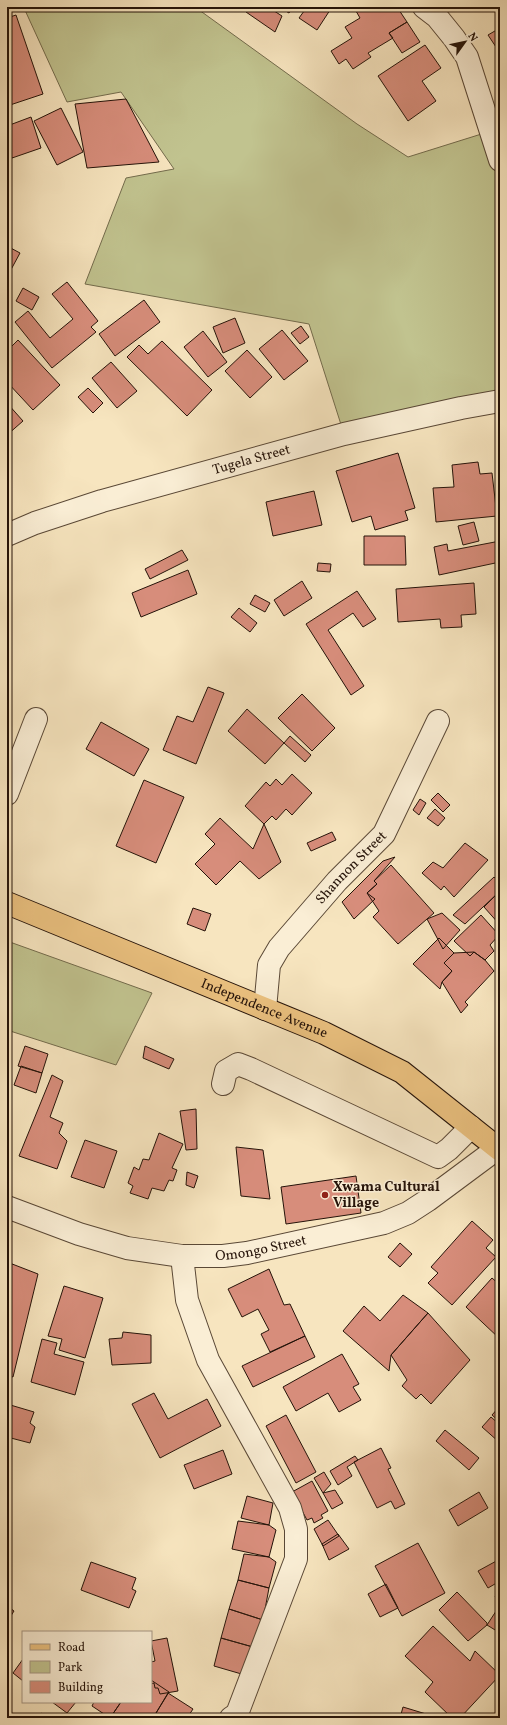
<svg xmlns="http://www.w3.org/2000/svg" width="507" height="1725" font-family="Vollkorn,serif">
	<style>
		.green { fill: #c1c38f; stroke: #736b4c }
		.building { fill: #d78d7b; stroke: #251309 }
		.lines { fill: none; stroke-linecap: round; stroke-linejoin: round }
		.minor-casing { stroke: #5a4836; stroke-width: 24 }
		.major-casing { stroke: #251309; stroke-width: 24 }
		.minor { stroke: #faeed5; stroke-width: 22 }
		.major { stroke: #ecc280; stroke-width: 22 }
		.poi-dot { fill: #8f2418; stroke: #faeed5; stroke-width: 1.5 }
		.labels { text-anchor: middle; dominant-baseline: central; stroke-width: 3; stroke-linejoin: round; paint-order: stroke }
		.street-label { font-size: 14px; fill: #251309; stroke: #faeed5 }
		.poi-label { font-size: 14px; font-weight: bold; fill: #251309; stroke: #faeed5; text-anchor: start }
	</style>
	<rect width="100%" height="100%" fill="#f7e5bf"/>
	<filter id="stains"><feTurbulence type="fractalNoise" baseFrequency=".005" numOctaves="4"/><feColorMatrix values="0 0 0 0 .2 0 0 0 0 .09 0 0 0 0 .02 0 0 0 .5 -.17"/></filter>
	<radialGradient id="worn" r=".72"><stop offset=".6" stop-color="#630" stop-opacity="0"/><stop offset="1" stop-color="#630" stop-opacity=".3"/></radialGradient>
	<path class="green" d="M25 7H195L357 124 408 157 491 131 500 160V401L344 434 309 324 85 284 126 178 174 169 121 92 67 102 24 8Z
		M7 941 152 993 116 1065 7 1030Z"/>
	<path class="building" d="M250 7H268L282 16 275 32 246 12Z
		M279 7H293L289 13Z
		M307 7H332L317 30 299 18Z
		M362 7H379L380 8 382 7H397L407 22 389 33 393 38 368 53 371 57 353 69 346 59 339 64 331 51 352 38 345 27 360 18 356 11Z
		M16 15 43 94 7 106V18Z
		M407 22 420 42 402 53 389 33Z
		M500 28V53L488 35Z
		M425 45 441 68 422 81 436 101 408 121 378 76Z
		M126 99 159 162 87 168 75 104Z
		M61 108 83 152 57 165 34 121Z
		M31 117 41 148 12 158 8 146H7V126Z
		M7 246 20 253 7 277Z
		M67 282 98 321 91 327 96 332 52 368 15 322 28 311 50 338 73 319 52 294Z
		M23 288 39 297 32 310 16 301Z
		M144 300 160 322 115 356 99 334Z
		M235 318 245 343 223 353 213 327Z
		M301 326 309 337 300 344 291 333Z
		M282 330 308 361 284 380 259 349Z
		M203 331 227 362 208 377 184 347Z
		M18 340 60 385 33 410 7 382V351Z
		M162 341 212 390 187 416 127 357 139 345 148 354Z
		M247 350 272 377 250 398 225 371Z
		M111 362 137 391 117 408 92 378Z
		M88 388 103 403 93 413 78 397Z
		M7 403 23 421 7 435Z
		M398 453 415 508 405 511 408 520 375 530 371 516 352 522 336 471Z
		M478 462 480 474 492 473 497 516 436 522 433 488 454 487 452 465Z
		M314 491 322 525 273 536 266 502Z
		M474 522 479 541 463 545 458 526Z
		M364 536H405L406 565H364Z
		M500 541V562L439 575 434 547 447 544 448 551Z
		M182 550 188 560 150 579 145 569Z
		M318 563 331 564 330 572 317 571Z
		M188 570 197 594 141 617 132 593Z
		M302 581 312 598 284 616 274 600Z
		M474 583 476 614 461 615 462 627 441 628 440 619 398 622 396 589Z
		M357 591 376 619 363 627 353 613 328 630 364 686 351 695 306 624Z
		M255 595 270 603 265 612 250 604Z
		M239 608 257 623 250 632 231 617Z
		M208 687 224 693 196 764 163 750 177 716 193 722Z
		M302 694 335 728 312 751 278 718Z
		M500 697V708L496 698Z
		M247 709 284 743 265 764 228 731Z
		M101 722 149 749 134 776 86 749Z
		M290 736 311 755 305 762 284 743Z
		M292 774 312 793 292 815 286 809 276 820 272 816 264 824 245 806 266 782 270 786 276 779 282 785Z
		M144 780 184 797 156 863 116 846Z
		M438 793 450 805 443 812 431 800Z
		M420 799 426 803 419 815 413 810Z
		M435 809 445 818 438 826 427 818Z
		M220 818 253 849 264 824 281 862 259 879 240 861 216 885 195 864 215 844 205 834Z
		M332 832 336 840 311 851 307 843Z
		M465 843 488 860 454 897 444 886 441 890 422 873 433 862 443 868Z
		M395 857 374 881 377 884 367 893 375 899 354 919 342 902 383 861Z
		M391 865 434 913 398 944 373 917 379 911 367 893 377 884 374 881Z
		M494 877 500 883V891L465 924 453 915Z
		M500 891V925L484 907Z
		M193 908 211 914 205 931 187 924Z
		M442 913 460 930 443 949 427 919Z
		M481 915 499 935 490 945 494 951 485 960 474 952 470 956 454 941Z
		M439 938 454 953 444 963 452 971 442 982 440 989 413 964Z
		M474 952 485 960 494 971 465 1002 468 1005 461 1013 442 982 452 971 444 963 454 953Z
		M25 1046 48 1054 42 1073 18 1066Z
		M145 1046 174 1059 169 1069 143 1058Z
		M21 1066 42 1073 36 1093 14 1085Z
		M52 1075 63 1081 50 1117 63 1123 59 1133 67 1141 57 1169 19 1156Z
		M196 1109 197 1149 186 1150 180 1111Z
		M159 1133 183 1144 172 1168 177 1170 173 1181 169 1180 164 1191 152 1188 148 1199 130 1193 133 1186 128 1183 134 1167 139 1170 143 1159 149 1160Z
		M85 1140 117 1151 104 1188 71 1177Z
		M236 1147 263 1150 270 1199 241 1196Z
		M187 1172 198 1176 194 1188 186 1185Z
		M356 1176 361 1213 286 1224 281 1187Z
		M472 1221 493 1240 486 1248 496 1257 452 1305 428 1283 438 1273 431 1267Z
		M400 1243 412 1254 400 1267 388 1257Z
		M7 1262 38 1274 13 1377 7 1375Z
		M269 1269 284 1305 290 1304 305 1336 270 1352 261 1334 269 1330 258 1309 242 1317 228 1289Z
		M492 1278 500 1285V1339L466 1307Z
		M64 1286 103 1298 85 1358 59 1350 62 1339 48 1336Z
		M403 1295 428 1313 391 1355 389 1371 343 1331 364 1306 380 1321Z
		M428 1313 470 1360 431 1404 421 1394 416 1399 402 1386 407 1380 391 1355Z
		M123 1332 151 1335V1363L112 1365 109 1339 122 1338Z
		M305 1336 315 1357 253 1387 242 1366Z
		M42 1339 57 1343 54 1354 84 1362 75 1395 31 1382Z
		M342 1354 359 1384 353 1387 361 1400 339 1412 328 1393 296 1411 283 1387Z
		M154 1393 168 1419 207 1399 221 1426 160 1458 132 1404Z
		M7 1404 34 1412 30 1423 35 1427 30 1443 7 1437Z
		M500 1406V1422L492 1415Z
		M286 1415 316 1472 296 1483 266 1426Z
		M491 1417 500 1425V1440L499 1442 482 1427Z
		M445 1430 479 1458 469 1470 436 1441Z
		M381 1448 391 1468 388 1469 405 1504 395 1509 391 1501 377 1508 354 1462Z
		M223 1450 232 1474 194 1489 184 1465Z
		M355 1456 358 1460 347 1467 352 1476 338 1485 330 1471Z
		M324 1472 331 1484 323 1493 314 1478Z
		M312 1481 328 1511 321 1515 323 1518 314 1523 312 1518 307 1520 292 1492Z
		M335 1490 343 1503 332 1509 323 1493Z
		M479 1492 488 1508 458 1526 449 1510Z
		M247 1496 273 1503 269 1525 241 1518Z
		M328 1520 339 1536 323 1546 314 1529Z
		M238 1521 269 1525 276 1530 269 1557 232 1549Z
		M338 1534 349 1549 329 1560 322 1544Z
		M418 1543 445 1593 402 1616 375 1566Z
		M244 1554 269 1557 276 1562 269 1588 238 1580Z
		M500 1559V1581L488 1588 478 1571Z
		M91 1562 136 1578 132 1589 136 1591 129 1608 81 1590Z
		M238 1580 269 1588 263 1620 229 1609Z
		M386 1584 398 1608 380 1617 368 1594Z
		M500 1589V1600L495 1597Z
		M457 1592 487 1623V1625L468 1641 439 1610Z
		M500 1605V1633L487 1625Z
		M7 1606 14 1611 7 1622Z
		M229 1609 263 1620 253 1647 221 1638Z
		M433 1626 470 1661 475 1651 500 1675 460 1718H452L425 1692 433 1682 405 1656Z
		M167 1638 178 1691 160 1694 158 1688H155L154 1683 151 1684V1662L155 1661 151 1641Z
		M221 1638 253 1647 245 1675 214 1666Z
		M23 1659V1681L13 1673Z
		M151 1680 169 1692 153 1718H110L121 1702H151Z
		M168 1693 193 1709 187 1718H153Z
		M52 1702H76L67 1713Z
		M94 1702H121L110 1718 92 1706Z
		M403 1707 436 1717 435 1718H400Z
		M42 1713 46 1718H35Z"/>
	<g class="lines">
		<defs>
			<g id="minor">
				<path d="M424 7 437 17 454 38 467 57 500 160"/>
				<path id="s1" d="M7 535 35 523 102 501 344 434 461 408 500 401"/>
				<path d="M7 794 36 719"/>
				<path id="s2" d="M265 1009 269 965 279 948 337 881 384 834 438 721"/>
				<path d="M223 1084 226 1071 238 1064 251 1069 438 1157 449 1149 471 1127"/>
				<path id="s3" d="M7 1207 79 1234 127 1248 182 1256H223L247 1253 384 1223 408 1213 428 1200 498 1148"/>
				<path d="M182 1256 187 1300 208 1360 290 1508 296 1529V1559L237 1714 231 1718"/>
			</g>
			<g id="major">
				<path id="s4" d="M7 903 324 1033 402 1072 500 1150"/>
			</g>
		</defs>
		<use href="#minor" class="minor-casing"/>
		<use href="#major" class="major-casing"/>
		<use href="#minor" class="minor"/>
		<use href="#major" class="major"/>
	</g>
	<circle class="poi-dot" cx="325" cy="1195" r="4"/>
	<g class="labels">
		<g class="street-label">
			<text stroke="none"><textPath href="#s1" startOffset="256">Tugela Street</textPath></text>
			<text stroke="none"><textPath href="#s2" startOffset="172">Shannon Street</textPath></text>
			<text stroke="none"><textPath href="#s4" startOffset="278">Independence Avenue</textPath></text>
			<text stroke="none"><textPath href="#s3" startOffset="262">Omongo Street</textPath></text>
		</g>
		<g class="poi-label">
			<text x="333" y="1187">Xwama Cultural<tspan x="333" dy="16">Village</tspan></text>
		</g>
	</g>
	<rect width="507" height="1725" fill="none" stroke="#f7e5bf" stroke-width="24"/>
	<rect x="8" y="8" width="491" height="1709" fill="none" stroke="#251309" stroke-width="2"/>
	<rect x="12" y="12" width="483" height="1701" fill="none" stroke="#251309"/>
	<rect x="22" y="1631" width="130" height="72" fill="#faeed5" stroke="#a59683"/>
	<rect x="30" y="1644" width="20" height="6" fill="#ecc280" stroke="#a59683"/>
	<text x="58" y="1651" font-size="12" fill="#251309">Road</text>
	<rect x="30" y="1661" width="20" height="12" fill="#c1c38f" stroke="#a59683"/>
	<text x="58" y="1671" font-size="12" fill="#251309">Park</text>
	<rect x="30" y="1681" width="20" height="12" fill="#d78d7b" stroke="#a59683"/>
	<text x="58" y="1691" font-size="12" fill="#251309">Building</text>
	<g transform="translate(465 42) rotate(57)" stroke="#faeed5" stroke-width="3" paint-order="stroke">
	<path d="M0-3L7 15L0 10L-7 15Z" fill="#251309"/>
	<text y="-6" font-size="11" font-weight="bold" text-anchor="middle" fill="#251309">N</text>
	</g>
	<rect width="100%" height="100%" filter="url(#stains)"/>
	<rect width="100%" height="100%" fill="url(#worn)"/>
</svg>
